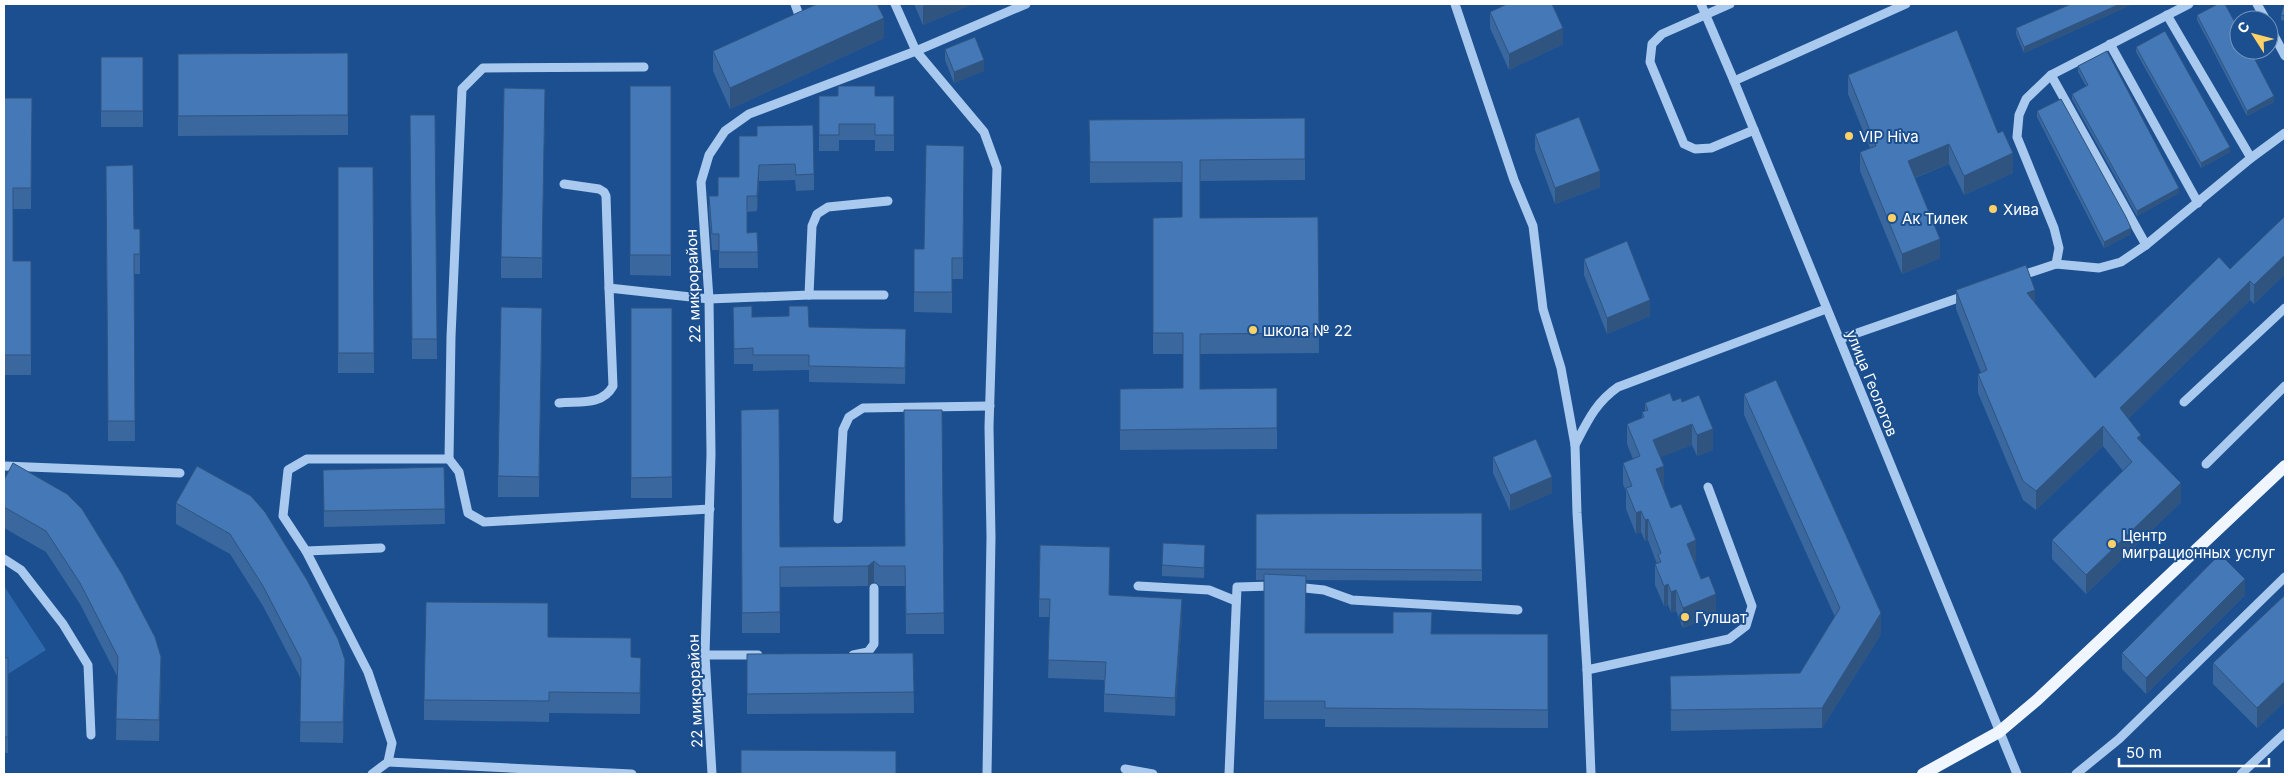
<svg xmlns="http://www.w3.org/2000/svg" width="2289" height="778" viewBox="0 0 2289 778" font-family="Inter,sans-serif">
	<rect width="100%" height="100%" fill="#1b4f8f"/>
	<path fill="#2e69ad" d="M4,586L46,650L8,674L4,667Z"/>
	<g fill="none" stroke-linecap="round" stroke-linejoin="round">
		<g stroke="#a9c9ee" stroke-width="9">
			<path d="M795,4L801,21"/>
			<path d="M895,4L916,51L984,132L997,168L989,427L991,537L987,774"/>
			<path d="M1455,4L1514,180L1533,226L1543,309L1561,368L1575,445L1577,513L1587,670"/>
			<path d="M1701,4L1734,81L2017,774"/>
			<path d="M1730,4L1662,34L1652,44L1650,62L1684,144L1695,149L1711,148L1754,130"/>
			<path d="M2257,4L2266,20"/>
			<path d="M2167,15L2251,158"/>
			<path d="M2269,26L2285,56"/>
			<path d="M2110,44L2198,203"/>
			<path d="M2051,75L2146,245"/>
			<path d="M1734,81L1906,4"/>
			<path d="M564,184L599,189L604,192L606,196L609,288"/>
			<path d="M2056,264L2059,248L2054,228L2017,137L2019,115L2026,99L2051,75L2189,4"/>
			<path d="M2017,277L2056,264L2099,268L2121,262L2146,245L2251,158L2285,133"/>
			<path d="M809,295H884"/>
			<path d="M1840,339L1967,295"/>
			<path d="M2184,402L2285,308"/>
			<path d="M559,403C579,401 602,406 613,386L609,288L709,299L809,295L812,226L817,214L828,207L888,201"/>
			<path d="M1575,445C1587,422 1596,402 1618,387L1826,309"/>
			<path d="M449,459L451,337L462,89L483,68L644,67"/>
			<path d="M2206,464L2285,386"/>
			<path d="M4,466L180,473"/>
			<path d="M838,519L843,430L849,417L863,408L990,406"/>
			<path d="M306,551L381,548"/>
			<path d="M4,559L21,570L63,624L88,665L91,735"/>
			<path d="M1138,586L1209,590L1236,601"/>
			<path d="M1295,587L1324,590L1352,600L1518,610"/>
			<path d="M705,655H758"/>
			<path d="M853,655L868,652L874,644V588"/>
			<path d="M388,762L632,774"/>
			<path d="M1125,769L1153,774"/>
			<path d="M372,774L388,762L392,743L368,672L306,551L283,516L288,470L307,459H449L459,472L468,513L484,522L710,509"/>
			<path d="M712,774L705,655L711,454L709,299L701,182L709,155L725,131L749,114L916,51L1026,4"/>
			<path d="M1229,774L1237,587L1275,586"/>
			<path d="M1591,774L1587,670L1729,639L1746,626L1752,606L1708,487"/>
			<path d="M2076,774L2119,739L2285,577"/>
			<path d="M2241,774L2285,733"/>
		</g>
		<path stroke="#f0f6ff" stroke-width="12" d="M1923,774L1999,732L2037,700L2285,466"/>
	</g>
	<g fill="#3a679d">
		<path d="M914,4H973L923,25Z"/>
		<path d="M2071,4H2133L2024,53L2016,34V28Z"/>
		<path d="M2285,4V21L2281,20V15Z"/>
		<path d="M1490,12L1563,44L1509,70L1490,28Z"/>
		<path d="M2197,15L2274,102L2247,116L2197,20Z"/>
		<path d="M884,38L730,109L713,71V51Z"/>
		<path d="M2136,47L2230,152L2201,168L2136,52Z"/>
		<path d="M945,49L984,71L954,83L945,60Z"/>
		<path d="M348,53V135L178,136V54Z"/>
		<rect x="101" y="57" width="42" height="70"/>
		<path d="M2078,66L2179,193L2137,216L2072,99V94L2086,86L2078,72Z"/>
		<path d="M1848,75L2013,173L1964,195L1949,164L1915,178L1940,258L1902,274L1860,171V152L1870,148L1848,94Z"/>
		<path d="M630,86H671V276L630,275Z"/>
		<path d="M545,89L542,278H501V257Z"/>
		<path d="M819,96H894V151H875V140H839V151H819Z"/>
		<path d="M4,98H32L31,209H13V261H31V375H4Z"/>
		<path d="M2037,111L2131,234L2104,248L2037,117Z"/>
		<path d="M410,115H435L437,359H412Z"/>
		<path d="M1305,118V180L1200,181V218L1318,217L1319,353L1200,354V389L1277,388V449L1120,450V389L1183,388V354H1153V218L1182,217V182L1090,183L1089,120Z"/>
		<path d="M1535,134L1600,187L1555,204L1535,150Z"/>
		<path d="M757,136L814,174V190L796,191L795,180L759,181L757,211L747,212V233L757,232L758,268H719V250H712L709,212V196H718L739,177Z"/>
		<path d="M964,146L963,279H952V313L914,312V249H924Z"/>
		<path d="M106,166L134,229L140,254V274H134L135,441H108Z"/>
		<path d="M338,167H373L374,373H338Z"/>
		<path d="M2285,216V274L2254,304L2250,300L2128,419L2141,442L2181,502L2086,594L2052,559V540L2123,471L2103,446L2036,510L2023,500L1978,393V374L1981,373L1956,309V290L2035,303L2095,378L2230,269Z"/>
		<path d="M1584,259L1650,316L1607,334L1584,275Z"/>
		<path d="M733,307L752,317L906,345L905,384L809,382V370L753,371V364H734Z"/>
		<rect x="631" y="308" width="41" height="190"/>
		<path d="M542,328L539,497H498V476Z"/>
		<path d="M1744,394L1881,634L1822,728L1671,731L1670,676L1800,673L1835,617L1744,415Z"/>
		<path d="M1673,401L1682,402L1713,450L1697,456L1692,445L1660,457L1664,487H1663L1671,508L1696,561L1694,562L1716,615L1683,628L1676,611L1671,612L1668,605L1664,606L1655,585V564H1657L1648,540L1645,541L1641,532L1636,534L1626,509V491L1623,484V463L1633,459L1627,444V424L1642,418V412L1645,411V403Z"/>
		<path d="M741,410L780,547L905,546L942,410L944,634H906L905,586H880L874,582L868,586L780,587V633H742Z"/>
		<path d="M1493,457L1552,493L1510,511L1493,473Z"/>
		<path d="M13,463L161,678L159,741L116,740L117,676L80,604L46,552L4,528V480Z"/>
		<path d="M197,466L345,680L343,743L300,742L301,679L263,606L230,554L176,524V503Z"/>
		<path d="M444,467L445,524L324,527L323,470Z"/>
		<path d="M1482,513V581L1306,580L1305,633L1548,634V728L1325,727V719H1264V580H1256V514Z"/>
		<path d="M1205,556L1204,578L1162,576V565Z"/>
		<path d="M1110,595L1182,617L1175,716L1104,712V680L1048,678L1050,617H1039V599Z"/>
		<path d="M2245,595L2146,694L2122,669V653Z"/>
		<path d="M2285,595V701L2257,728L2213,684V663Z"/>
		<path d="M548,637L631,657L641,658L640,714L549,713V722L424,720V700Z"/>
		<path d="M913,653L914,713L747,714V654Z"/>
		<rect x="4" y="658" width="4" height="95"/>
	</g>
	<g fill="#305480">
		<path d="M929,4H973L923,25V6Z"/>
		<path d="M2120,4H2133L2024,53V47Z"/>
		<path d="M884,18V38L730,109V88Z"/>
		<path d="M1563,28V44L1509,70V54Z"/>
		<path d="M984,60V71L954,83V72Z"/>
		<path d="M2274,96V102L2247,116V111Z"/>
		<path d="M1949,144V164L1908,180V161Z"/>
		<path d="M2230,147V152L2201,168V163Z"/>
		<path d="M2013,153V173L1964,195V176Z"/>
		<path d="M759,165V181L757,211V196Z"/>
		<path d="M1600,171V187L1555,204V188Z"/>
		<path d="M2179,188V193L2137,216V211Z"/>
		<path d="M2131,228V234L2104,248V242Z"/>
		<path d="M1940,239V258L1902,274V254Z"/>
		<path d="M2285,255V274L2254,304V285Z"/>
		<path d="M2250,281V300L2120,427V408Z"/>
		<path d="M2035,290V309L2027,293Z"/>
		<path d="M1650,300V316L1607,334V318Z"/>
		<path d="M1692,424V445L1653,460V440Z"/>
		<path d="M2103,426V446L2036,510V491Z"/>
		<path d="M1713,429V450L1697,456V435Z"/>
		<path d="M2141,435V454L2137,438Z"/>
		<path d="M1664,466V487L1656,489V469Z"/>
		<path d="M1552,477V493L1510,511V495Z"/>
		<path d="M2181,483V502L2086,594V575Z"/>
		<path d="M1641,511V532L1636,534V513Z"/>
		<path d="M1648,519V540L1645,541V520Z"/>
		<path d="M1696,540V561L1687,565V544Z"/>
		<path d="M874,561V582L868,586V566Z"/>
		<path d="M2245,579V595L2146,694V678Z"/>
		<path d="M1668,584V605L1664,606V586Z"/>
		<path d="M1676,590V611L1671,612V592Z"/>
		<path d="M1716,594V615L1683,628V608Z"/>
		<path d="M1182,599V617L1175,716V698Z"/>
		<path d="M1881,613V634L1822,728V708Z"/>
		<path d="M161,657V678L159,741V720Z"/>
		<path d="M345,660V680L343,743V722Z"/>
		<path d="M2285,681V701L2257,728V708Z"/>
	</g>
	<g fill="#4478b7" stroke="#305480">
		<path d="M817,4H877L884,18L730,88L713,51Z"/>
		<path d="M1507,4H1552L1563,28L1509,54L1490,12Z"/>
		<path d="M2071,4H2120L2024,47L2016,28Z"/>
		<path d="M2218,4H2225L2239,30V50H2250L2274,96L2247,111L2197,15Z"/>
		<path d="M2284,4H2285V16L2281,15Z"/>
		<path d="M1957,30L1998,133L2003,131L2013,153L1964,176L1949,144L1908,161L1940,239L1902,254L1860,152L1876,146L1848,75Z"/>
		<path d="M2165,31L2230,147L2201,163L2136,47Z"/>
		<path d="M975,37L984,60L954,72L945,49Z"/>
		<path d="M2107,51L2179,188L2137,211L2072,94L2088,85L2078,66Z"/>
		<path d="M348,53V115L178,116V54Z"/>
		<rect x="101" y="57" width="42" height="54"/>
		<rect x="630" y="86" width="41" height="169"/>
		<path d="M838,86H875V96H894V135H875V124H839V135H819V96H838Z"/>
		<path d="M504,88L545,89L542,258L501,257Z"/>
		<path d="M4,98H32L31,188H13V261H31V355H4Z"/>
		<path d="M2061,99L2126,217L2131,228L2104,242L2037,111Z"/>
		<path d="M410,115H435L437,339H412Z"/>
		<path d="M1579,117L1600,171L1555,188L1535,134Z"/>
		<path d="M1305,118V159L1200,160V218L1318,217L1319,333L1200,334V389L1277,388V428L1120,430V389L1183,388V333H1153V218L1182,217V162H1090L1089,120Z"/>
		<path d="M813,125L814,174L796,175L795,164L759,165L757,196H747V233L757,232L758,252H719V234H712L709,196H718V177H739V136H757V126Z"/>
		<path d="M926,145L964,146L963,258H952V292H914V249H924Z"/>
		<path d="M133,165L134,229H140V254H134L135,421H108L106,166Z"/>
		<path d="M338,167H373L374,353H338Z"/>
		<path d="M2285,216V255L2254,285L2250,281L2120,408L2141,435L2137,438L2181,483L2086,575L2052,540L2132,462L2103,426L2036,491L2023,481L1978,374L1987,370L1956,290L2026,265L2035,290L2027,293L2095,378L2219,257L2230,269Z"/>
		<path d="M1627,241L1650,300L1607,318L1584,259Z"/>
		<path d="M752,306V317L789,316V306H808L809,327L906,329L905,368L809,366V355H753V348L734,349L733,307Z"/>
		<path d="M501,307L542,308L539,477L498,476Z"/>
		<path d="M631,308H672V477L631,478Z"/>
		<path d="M1776,380L1881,613L1822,708L1671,710L1670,676L1800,673L1840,608L1744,394Z"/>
		<path d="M1670,393L1673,401L1681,398L1682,402L1699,395L1713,429L1697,435L1692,424L1653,440L1664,466L1656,469L1671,508L1681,504L1696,540L1687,544L1701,579L1709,576L1716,594L1683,608L1676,590L1671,592L1668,584L1664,586L1655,564L1661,562L1658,555L1661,553L1648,519L1645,520L1641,511L1636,513L1626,488L1632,486L1623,463L1640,456L1627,424L1644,417L1642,412L1648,410L1645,403Z"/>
		<path d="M779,409L780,547L905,546L904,410H942L944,613L906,614L905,566H880L874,561L868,566L780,567V612L742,613L741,410Z"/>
		<path d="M1536,439L1552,477L1510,495L1493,457Z"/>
		<path d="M13,463L67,494L82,509L122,574L155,637L161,657L159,720L116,719L118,657L80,583L46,531L4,507V480Z"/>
		<path d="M197,466L251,496L265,512L307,580L338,639L345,660L343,722H300L301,659L263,586L230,534L176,503Z"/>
		<path d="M444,467L445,509L324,511L323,470Z"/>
		<path d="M1482,513V570L1256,569V514Z"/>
		<path d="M1163,543L1205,545L1204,568L1162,565Z"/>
		<path d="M1040,545L1110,547L1109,595L1182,599L1175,698L1104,694L1106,662L1048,660L1050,599H1039Z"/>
		<path d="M2220,554L2245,579L2146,678L2122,653Z"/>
		<path d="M1264,574L1306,576L1305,633H1393V612H1432L1431,634H1548V710L1325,708V701H1264Z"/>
		<path d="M2285,595V681L2257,708L2213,663Z"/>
		<path d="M426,602L548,603V637L631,638V657L641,658L640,693L549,692V701L424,700Z"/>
		<path d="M913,653L914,692L747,694V654Z"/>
		<rect x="4" y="658" width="4" height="79"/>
		<path d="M741,750L896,751V774H741Z"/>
	</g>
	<g fill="#ffd166" stroke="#1b4f8f" stroke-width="2">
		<circle cx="1849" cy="136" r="5"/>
		<circle cx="1993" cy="209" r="5"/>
		<circle cx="1892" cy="218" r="5"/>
		<circle cx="1253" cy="330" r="5"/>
		<circle cx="2112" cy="544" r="5"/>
		<circle cx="1685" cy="617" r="5"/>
	</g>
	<g text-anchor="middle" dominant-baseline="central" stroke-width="4" stroke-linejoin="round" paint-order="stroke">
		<g font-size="15" fill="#fff" stroke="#1b4f8f" text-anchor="start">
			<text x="1859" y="136">VIP Hiva</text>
			<text x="2003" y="209">Хива</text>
			<text x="1902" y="218">Ак Тилек</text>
			<text x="1263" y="330">школа № 22</text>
			<text x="2122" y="535">Центр<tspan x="2122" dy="17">миграционных услуг</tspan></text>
			<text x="1695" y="617">Гулшат</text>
		</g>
		<g font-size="15" fill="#fff" stroke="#1b4f8f">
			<text transform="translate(693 286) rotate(-92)">22 микрорайон</text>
			<text transform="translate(1872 383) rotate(68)">улица Геологов</text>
			<text transform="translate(695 691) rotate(-92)">22 микрорайон</text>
		</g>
	</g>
	<rect width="2289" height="778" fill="none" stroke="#ffffff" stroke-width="10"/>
	<g transform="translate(2254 35) rotate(306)"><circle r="24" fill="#1b4f8f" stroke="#7695bc"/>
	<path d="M0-4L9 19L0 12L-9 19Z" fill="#ffd166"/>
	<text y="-8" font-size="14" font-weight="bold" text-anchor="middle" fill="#ffffff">С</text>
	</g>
	<path d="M2119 758v8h150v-8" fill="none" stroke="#ffffff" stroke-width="2.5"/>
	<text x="2126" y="758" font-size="15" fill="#ffffff" stroke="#1b4f8f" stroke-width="4" paint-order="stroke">50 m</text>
</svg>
